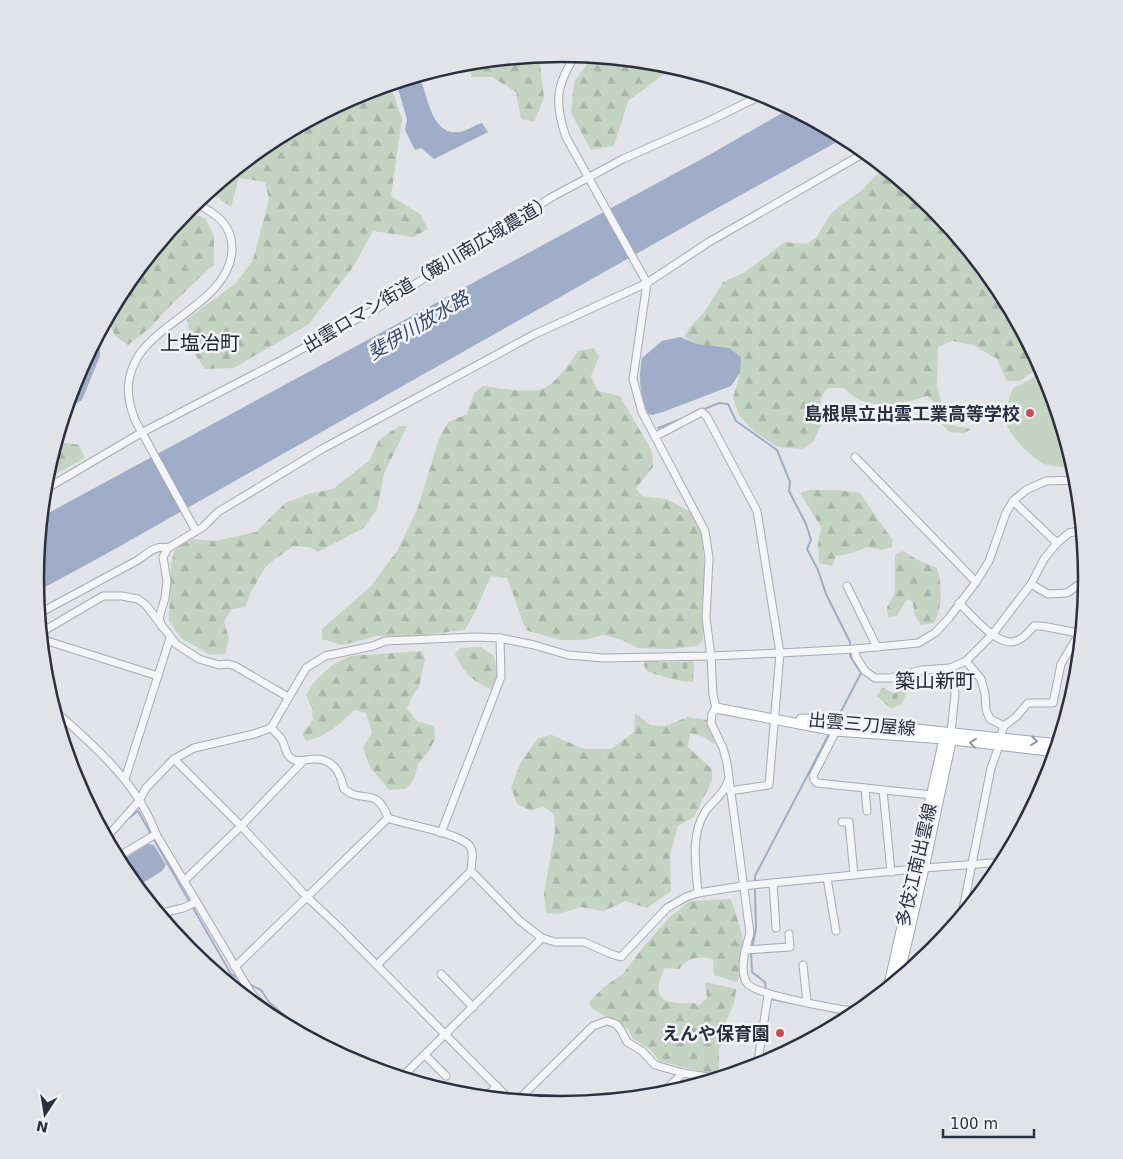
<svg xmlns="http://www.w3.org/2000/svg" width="1123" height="1159" viewBox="0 0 1123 1159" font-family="'DejaVu Sans','Noto Sans JP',sans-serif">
	<defs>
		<pattern id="forest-firs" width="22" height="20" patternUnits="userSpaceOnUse" patternTransform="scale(1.25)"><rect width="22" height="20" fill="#c5d3c3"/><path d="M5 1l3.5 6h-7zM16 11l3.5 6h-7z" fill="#a9b5a9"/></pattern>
		<pattern id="cemetery-stones" width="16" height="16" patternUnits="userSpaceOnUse" patternTransform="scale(1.25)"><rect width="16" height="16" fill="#c5d3c3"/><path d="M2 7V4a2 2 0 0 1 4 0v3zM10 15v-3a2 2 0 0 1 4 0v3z" fill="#a9b5a9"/></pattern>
	</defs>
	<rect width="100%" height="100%" fill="#e2e4ea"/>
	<path fill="#c5d3c3" d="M1044,371L1048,378L1075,468C1067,467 1056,467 1048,465C1035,462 1008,435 1006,422C1005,410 1009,398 1013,388L1020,385Z"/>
	<g fill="url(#forest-firs)">
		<path d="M539,55L544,98L534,122L521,119L516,92L492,77H471L472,62Z"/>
		<path d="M593,56L664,63L675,66L628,101L614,146L591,150L571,113L574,82Z"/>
		<path d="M390,84L402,119L391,196L420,214L428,229L413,237L373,231L353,267L309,324L234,368L205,369L194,353L187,319L236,283L253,260L269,199L265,182L239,178L231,207L209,191L269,142L360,93Z"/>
		<path d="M886,168L934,207L999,287L1042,366L1019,381H1007L997,359L973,345L952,341L938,347L937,386L947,424L971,429L964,433L949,432L941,423L935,403L927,396C906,403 882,409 860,400C854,398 849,392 844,388H828L821,397V425L813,442L802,449L778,447L756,433L740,417L733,398L740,373L729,348L697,344L684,337L691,326L706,310L723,282L745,272L785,242L806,244L816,238L831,213L863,189L881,170Z"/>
		<path d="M186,211L205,218L214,236V264L167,309L150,328L128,345L115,336L107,318L124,287Z"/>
		<path d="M594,348L599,357L591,376L598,391L620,396L652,451L653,467L636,488L642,496L666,499L691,512L702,531L705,581L703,640L697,646L670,649L638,648L622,640L603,635L584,640H560L528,631L524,625L507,578L491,576L476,610L465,630L415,636H377L342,645L322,639V629L371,586L397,551L417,510L439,439L448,422L467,414L474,393L483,386C498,388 533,395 546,387C557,382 571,361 578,351Z"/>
		<path d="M399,426H407L384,474L377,509L364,528L318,552L310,547L293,546L266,566L251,592L245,607L232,609L224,622L229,638L225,654L210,655L181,638L169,621L171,565L175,548L193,539L215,541L256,532L285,503L308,494L333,489L370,460L379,440Z"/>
		<path d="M57,439L59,442L79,445L85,458L45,480Z"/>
		<path d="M810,490H839L860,493L893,541L892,547L882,550L867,547L852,553L836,556L832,566L819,563L818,545L821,527L800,493Z"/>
		<path d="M903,551L918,560L937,568C942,586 943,606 934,623L921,625L914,614L913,602L907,599L897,616L888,617L887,607L895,594V555Z"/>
		<path d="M481,647L494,656L498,677L496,687L490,689C470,679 465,674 455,654L460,648Z"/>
		<path d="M422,651L425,659L419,687L411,698L407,709L417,721L434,726L435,739L429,751L418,764L414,779L406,789L389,790L370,767L363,747L372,733L366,713L354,710C340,725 326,736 306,741L302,734L313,720L312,708L306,695L314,682L332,665L350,656Z"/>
		<path d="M635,713L650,725L665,726L688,717L707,720L716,741L714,744L704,737L690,733L688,747L712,769V781L694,817L678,826L670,855L671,891L647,908L625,901L604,911L580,907L559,914L546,913L544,893L555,831L554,814L543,806L531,811L517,804L511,787L521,762L538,738L552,735L584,749H611L634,732Z"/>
		<path d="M731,899L740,927L744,945L740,958L742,970L737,982L714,975L713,959C698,956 689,957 679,969L665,968C648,1002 667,1004 695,1003L698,1006L707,998L705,982L736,989L734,1004L726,1021L725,1042L719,1048V1073L704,1072L659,1061L651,1050L633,1039L628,1029L591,1008L589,1002L604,987L623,974L643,947L671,916L690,901Z"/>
	</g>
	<g fill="url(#cemetery-stones)">
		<path d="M645,661L674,662L692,661L694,665L693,682C677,681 662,677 647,671L644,665Z"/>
		<path d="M923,673L924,676L911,682L902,704L891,709L877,696L882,687L895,694L902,679Z"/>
	</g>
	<g fill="#9fadc8">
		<path d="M418,80L422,84C429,102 433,136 460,132C466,131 475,125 482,123L488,132L434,159L421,148L415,150L405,130L407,119L398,89L403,84Z"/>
		<path d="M791,108L846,137L728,202L106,554L36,592L35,579L41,517L709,155Z"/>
		<path d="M99,333L100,356L82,400L65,410L75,378Z"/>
		<path d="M680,337L697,344L729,348L741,357L740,373L731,386L663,412L652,415L648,414C640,393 638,380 642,358L662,341Z"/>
		<path d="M148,844L154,845L166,865L162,871L136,887L124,872L119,862Z"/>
	</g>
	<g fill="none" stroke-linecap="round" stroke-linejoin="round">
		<g stroke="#9fadc8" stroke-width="2">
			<path d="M702,410L719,403L728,404L736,421L777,450L790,482L789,491L806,524L811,540L807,549L818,570L826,594L850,642V648"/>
			<path d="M658,428L684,418"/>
			<path d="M837,719L861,673L850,656V652"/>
			<path d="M126,818H129L138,811L151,834"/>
			<path d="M153,838L231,974L239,978"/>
			<path d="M755,883V876L830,732"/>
			<path d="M752,948L756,928L755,888"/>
			<path d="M751,952L752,972L765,982L766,991"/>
			<path d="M247,983L261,990L269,1002L286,1017L316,1039L321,1045"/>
			<path d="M770,999L792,1003"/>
		</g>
		<g stroke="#a7aab4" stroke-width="9">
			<g id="minor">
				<path d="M576,54C556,85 554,102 566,137L647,283L633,379L642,412L705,531L709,558L706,618L711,656L713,695L716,708L712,714L711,723L723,748L727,763L750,933C746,948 739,967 746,982C753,996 841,1009 860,1013"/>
				<path d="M195,203C215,213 233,224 232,250C230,298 163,319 139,355C125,377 126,397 135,420L196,531"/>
				<path d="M656,436L702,412L707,417L757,511L780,653L769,785L730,791"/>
				<path d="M855,457L976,582"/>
				<path d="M44,490L141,433L280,361L379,307L552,197L623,159L709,121L764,94"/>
				<path d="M1013,501L1057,543"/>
				<path d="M1031,584L1048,594L1067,593L1088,578"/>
				<path d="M847,586L877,647"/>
				<path d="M959,603C972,615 998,648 1016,641C1024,639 1029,631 1034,626H1042L1083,634"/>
				<path d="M38,614L138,560C148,553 155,545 168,548"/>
				<path d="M162,627L159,618L165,598L167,581L163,557L168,548L203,527L218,512L322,449L533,335L647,283L709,242L866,152"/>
				<path d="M40,633L103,596H122L138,599L146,605L176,644L199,659L219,665L228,664L235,666L288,697"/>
				<path d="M41,639L158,676"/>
				<path d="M855,649L856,657L865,671L875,678H890L922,670L950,668L966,661L992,635L1031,584L1044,559L1057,543L1069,533L1083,530"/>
				<path d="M966,661L981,679L985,694L986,710L990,719L1004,726"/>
				<path d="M950,668L955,694L951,732"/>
				<path d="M54,710C94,746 137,782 156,834L251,993L265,1009L289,1028"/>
				<path d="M841,721L813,776L814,780L817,783L932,795"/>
				<path d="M271,728C274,731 279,735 282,740C286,747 285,756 294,760C300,762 307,759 314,759C333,758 340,772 344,789C364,805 376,785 388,818C406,825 456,832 469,845C475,851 471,864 471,871L520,921L542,938L555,942H584L611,954L621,957L667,908L686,897L698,893L742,886L915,869"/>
				<path d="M1000,737L1004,726L1016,717L1028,703H1053L1061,664L1079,634"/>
				<path d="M174,759L241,826L307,897L341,929L511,1101"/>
				<path d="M125,779L170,638"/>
				<path d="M865,788L867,811"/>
				<path d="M883,790L891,872"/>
				<path d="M842,822H849L854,875"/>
				<path d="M441,833L501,677L500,638"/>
				<path d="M106,838L139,801L146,788L174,759L194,748L254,734L271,728L306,668L325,656L373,646L385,641L476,637L500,638L534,645L568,655L604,658L711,656L780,653L855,649L918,643L935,633L949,618L976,582L989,561L1006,513L1013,501L1026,490L1046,481L1078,480"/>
				<path d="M116,858L156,834"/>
				<path d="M924,868L1005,862"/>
				<path d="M827,878L836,931"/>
				<path d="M184,881L241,826L303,761"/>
				<path d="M773,883L776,928"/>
				<path d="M698,893C696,867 690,836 705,812C712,801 724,795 728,781"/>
				<path d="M158,914L183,908L196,902"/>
				<path d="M961,919L991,768L999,746"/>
				<path d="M745,950L790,947L789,934"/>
				<path d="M377,965L471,871"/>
				<path d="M803,965L807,1002"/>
				<path d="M235,967L388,818"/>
				<path d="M441,974L473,1007"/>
				<path d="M845,1022L847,1010"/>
				<path d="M425,1055L446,1076"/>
				<path d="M757,1068L768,995"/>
				<path d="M401,1078L542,938"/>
				<path d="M675,1081L683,1090"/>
				<path d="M659,1096L683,1073"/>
				<path d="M485,1098L497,1086"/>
				<path d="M516,1102L593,1026L607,1021L616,1024L621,1030L627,1042L642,1051L655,1065L683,1073L720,1079"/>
			</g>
		</g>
		<g stroke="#a2a7b5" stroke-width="11">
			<g id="major">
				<path d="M716,708L836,731L944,739L1057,752"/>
				<path d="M801,719L841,721L1059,744"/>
				<path d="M898,981L924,868L952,737"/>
				<path d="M888,989L944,739L947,737"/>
			</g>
		</g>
		<use href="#minor" stroke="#f5f5f8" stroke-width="7"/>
		<use href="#major" stroke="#fff" stroke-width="9"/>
	</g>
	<defs><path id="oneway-chevron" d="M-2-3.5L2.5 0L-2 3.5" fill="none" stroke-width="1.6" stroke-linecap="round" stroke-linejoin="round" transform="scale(1.25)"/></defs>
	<g stroke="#9598a0">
		<use href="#oneway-chevron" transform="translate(1034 741) rotate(6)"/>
		<use href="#oneway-chevron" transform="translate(973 743) rotate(-174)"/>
	</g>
	<g fill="#c84d4f" stroke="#f2f3f7" stroke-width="2">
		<circle cx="1030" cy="413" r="5"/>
		<circle cx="780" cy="1033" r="5"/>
	</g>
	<g text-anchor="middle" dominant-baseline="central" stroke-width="5" stroke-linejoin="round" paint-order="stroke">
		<g font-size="18" fill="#2b3041" stroke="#f2f3f7">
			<text transform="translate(428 273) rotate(-31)">出雲ロマン街道（簸川南広域農道）</text>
			<text transform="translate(862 724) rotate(5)">出雲三刀屋線</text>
			<text transform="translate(916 865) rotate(-77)">多伎江南出雲線</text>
		</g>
		<g font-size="18" font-weight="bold" fill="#2b3041" stroke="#f2f3f7" text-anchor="end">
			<text x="1020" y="413">島根県立出雲工業高等学校</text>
			<text x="770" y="1033">えんや保育園</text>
		</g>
		<g font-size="19" font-style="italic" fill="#374a73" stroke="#f2f3f7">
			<text transform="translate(418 325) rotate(-31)">斐伊川放水路</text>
		</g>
		<g font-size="20" fill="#1d2132" stroke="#f2f3f7">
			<text x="200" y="343">上塩冶町</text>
			<text x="935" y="681">築山新町</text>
		</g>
	</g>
	<path d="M0 0H1123V1159H0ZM44 579a517 517 0 1 1 1034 0a517 517 0 1 1-1034 0Z" fill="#e2e3e8" fill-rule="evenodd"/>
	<path fill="none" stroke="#2b3041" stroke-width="2.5" d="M44 579a517 517 0 1 1 1034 0a517 517 0 1 1-1034 0Z"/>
	<g transform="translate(45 1114) rotate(192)" stroke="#f2f3f7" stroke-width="4" paint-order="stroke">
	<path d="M0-4L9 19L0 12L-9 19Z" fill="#2b3041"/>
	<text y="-8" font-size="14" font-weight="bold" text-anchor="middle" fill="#2b3041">N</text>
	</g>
	<path d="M943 1129v8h91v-8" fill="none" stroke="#2b3041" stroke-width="2.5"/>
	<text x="950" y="1129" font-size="15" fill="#2b3041" stroke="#f2f3f7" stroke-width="4" paint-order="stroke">100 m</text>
</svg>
